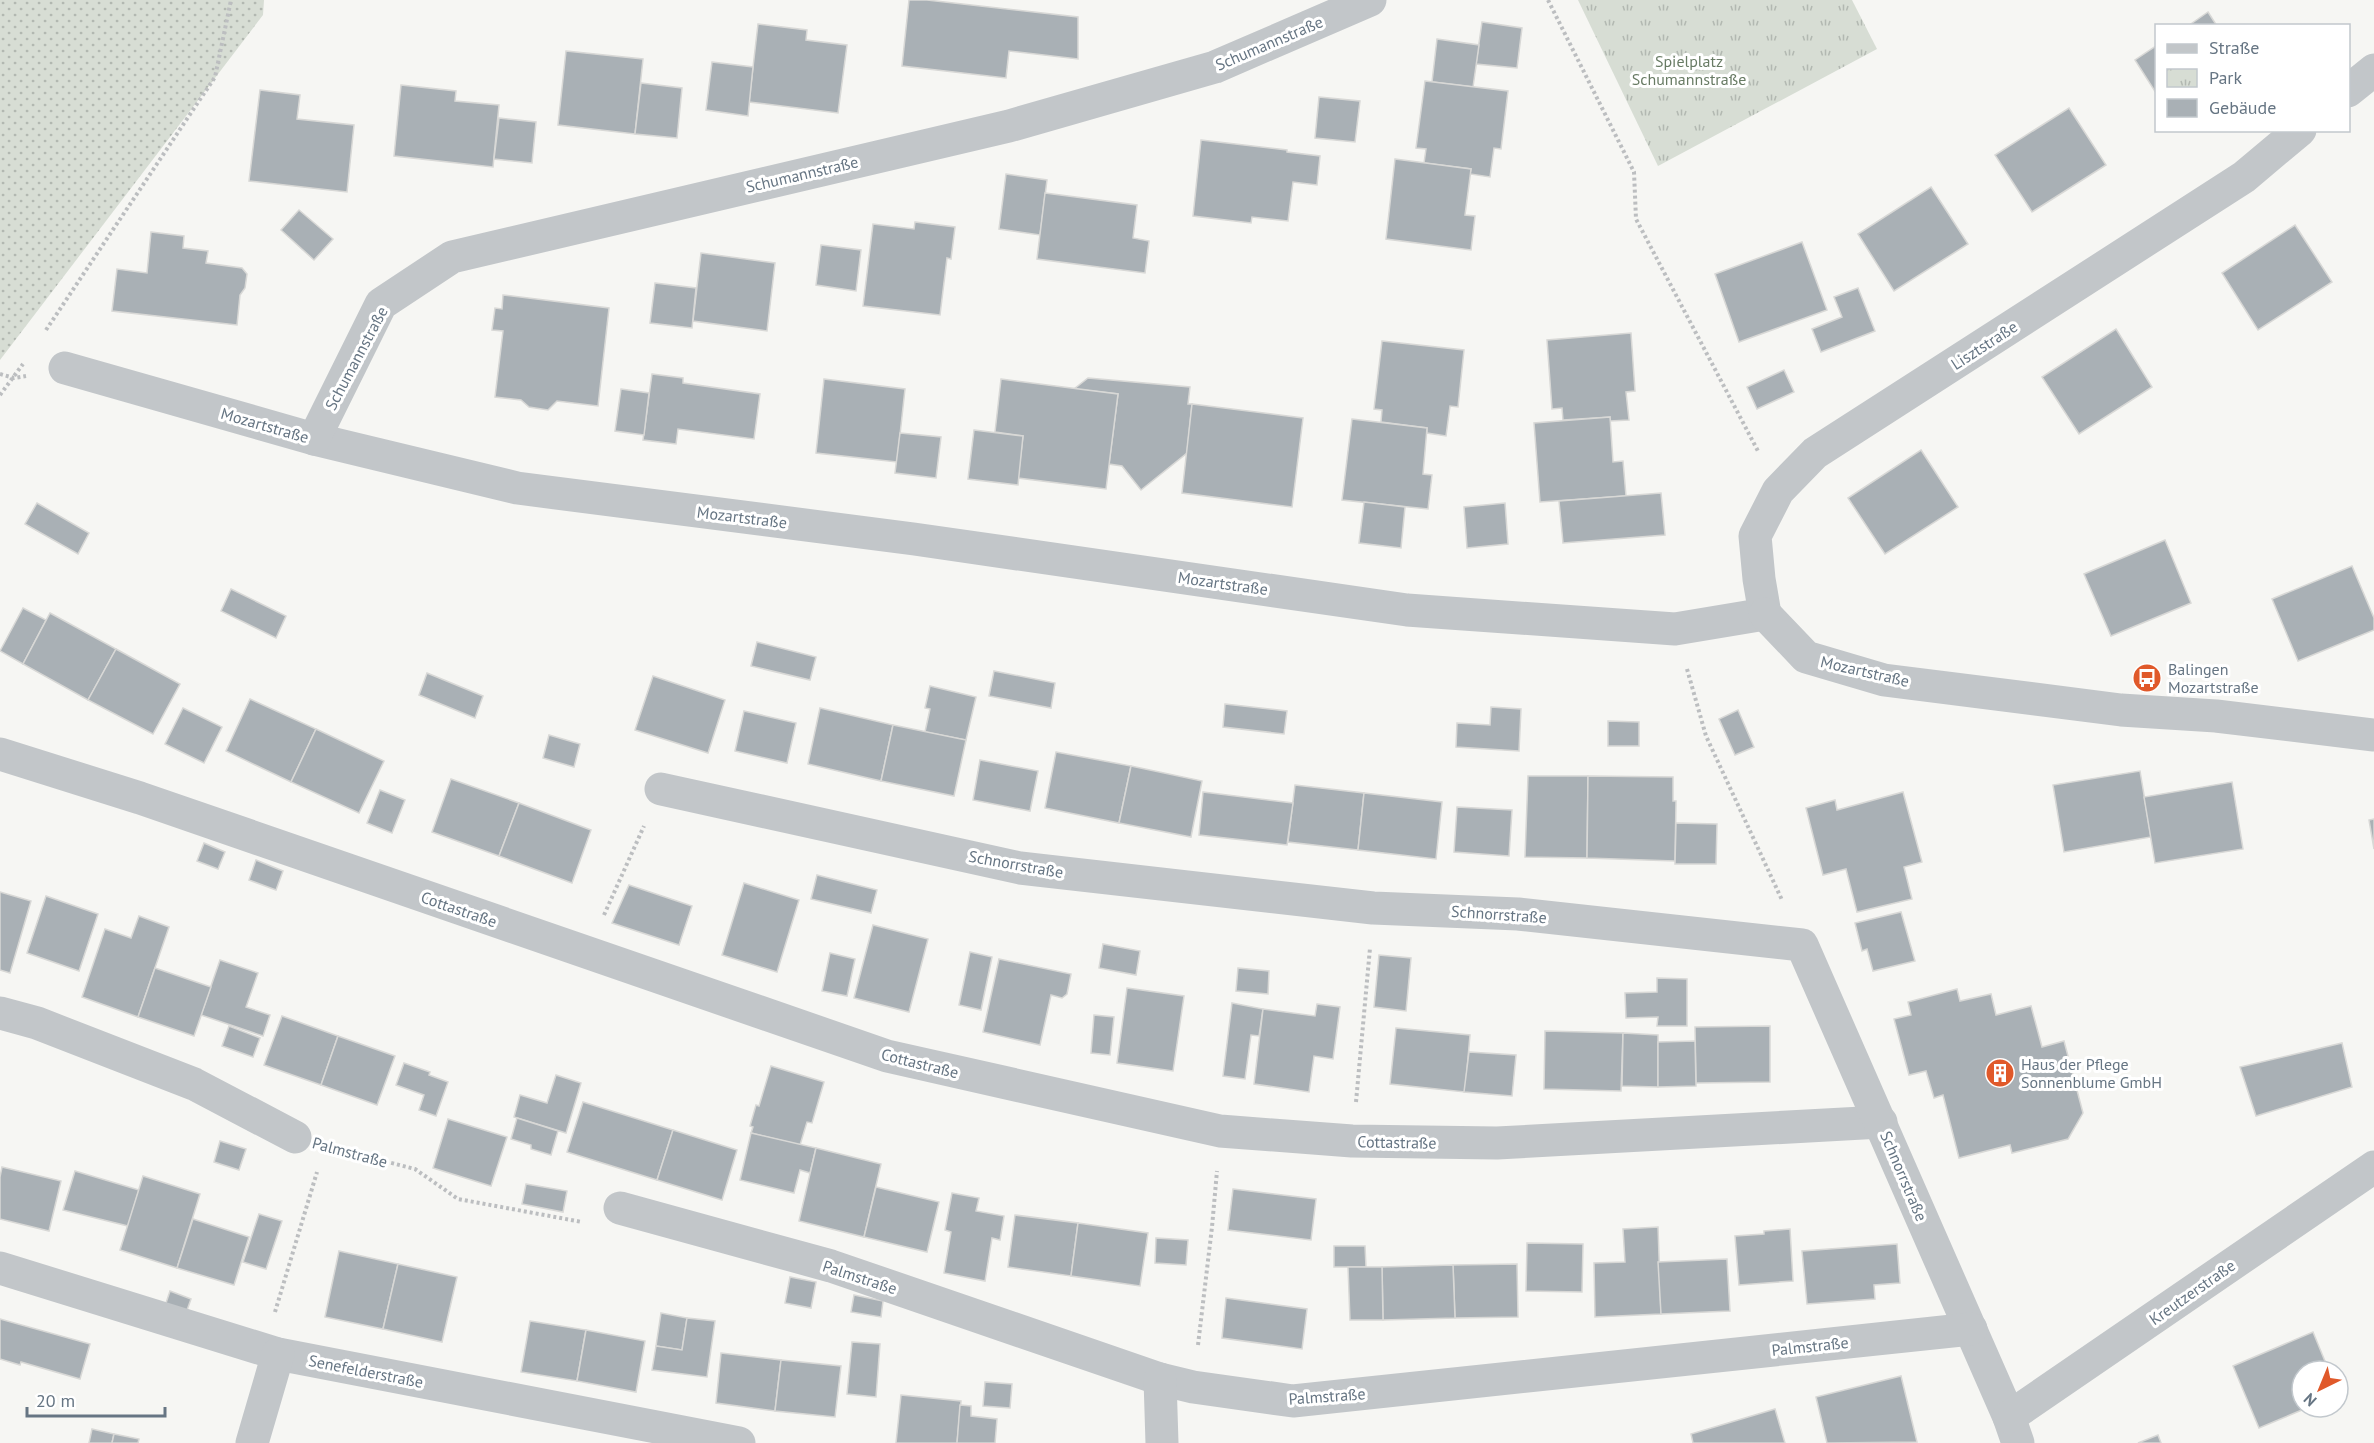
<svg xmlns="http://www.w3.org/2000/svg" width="2374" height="1443" viewBox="0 0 2374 1443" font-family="'PT Sans',sans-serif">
	<defs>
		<pattern id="grass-dots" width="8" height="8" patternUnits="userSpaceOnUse" patternTransform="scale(1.5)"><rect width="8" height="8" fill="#d7ddd4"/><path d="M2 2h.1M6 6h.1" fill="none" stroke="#b2b8b1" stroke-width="1.8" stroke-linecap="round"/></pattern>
		<pattern id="park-tufts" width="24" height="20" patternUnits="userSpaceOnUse" patternTransform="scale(1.5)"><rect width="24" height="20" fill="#d7ddd4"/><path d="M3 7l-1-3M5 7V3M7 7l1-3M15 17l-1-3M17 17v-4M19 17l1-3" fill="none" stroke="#b2b8b1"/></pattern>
	</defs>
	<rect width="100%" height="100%" fill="#f6f6f3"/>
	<path fill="url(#grass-dots)" d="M0,0H264L263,15L0,360Z"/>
	<path fill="url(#park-tufts)" d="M1578,0H1852L1877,49L1658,166Z"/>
	<g fill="#a9b0b5" stroke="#d8d8d6" stroke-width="1.5">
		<path d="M909,0H927L1078,17V59L1009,51L1006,78L902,66Z"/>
		<path d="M2208,12L2217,26H2188Z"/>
		<path d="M1482,22L1522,28L1517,68L1476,64Z"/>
		<path d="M758,24L807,30L806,40L847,45L838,113L749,102Z"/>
		<path d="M1437,39L1479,45L1473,87L1432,82Z"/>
		<path d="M2156,46V93L2135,60Z"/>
		<path d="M566,51L643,59L635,134L558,125Z"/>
		<path d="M712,62L753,67L748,116L706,110Z"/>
		<path d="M1425,81L1508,91L1501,149L1494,148L1490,177L1470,174L1471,169L1424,163L1426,149L1416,148Z"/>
		<path d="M641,83L682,88L677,138L635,134Z"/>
		<path d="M401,85L456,91L455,101L499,105L493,167L394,156Z"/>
		<path d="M260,90L300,95L297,119L354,125L347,192L249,181Z"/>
		<path d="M1319,97L1360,101L1355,142L1315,138Z"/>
		<path d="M2069,108L2106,165L2032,212L1995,155Z"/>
		<path d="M499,118L536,122L532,163L494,159Z"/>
		<path d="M1201,140L1287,150V152L1320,156L1317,185L1293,182L1288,221L1252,217L1251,223L1193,216Z"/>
		<path d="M1395,159L1471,169L1465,215L1475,216L1471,250L1386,239Z"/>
		<path d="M1006,174L1047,180L1040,235L999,229Z"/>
		<path d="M1931,187L1968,244L1894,291L1858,234Z"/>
		<path d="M1045,193L1137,205L1133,238L1149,241L1145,273L1037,259Z"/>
		<path d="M299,210L333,239L314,260L281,230Z"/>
		<path d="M915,222L955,227L951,259L947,258L940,315L863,306L873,224L914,229Z"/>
		<path d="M2295,225L2332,282L2258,330L2222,273Z"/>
		<path d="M151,232L184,236L183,248L208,251L206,263L242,268L247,274L245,288L240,295L237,325L112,311L117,269L147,273Z"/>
		<path d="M1802,242L1827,310L1739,342L1715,274Z"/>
		<path d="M821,245L861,250L856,291L816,285Z"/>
		<path d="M701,253L775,263L767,331L693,321Z"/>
		<path d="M655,283L696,288L692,328L650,323Z"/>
		<path d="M1858,288L1875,331L1821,352L1812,329L1842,317L1834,297Z"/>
		<path d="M503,295L609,308L598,406L557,401L548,410L529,407L521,400L495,397L503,331L492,330L495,308L502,309Z"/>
		<path d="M2116,329L2152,387L2079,434L2042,377Z"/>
		<path d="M1631,333L1635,391L1626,392L1629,420L1610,421V417L1563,420L1562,408L1552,409L1547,340Z"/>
		<path d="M1382,341L1464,350L1458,407L1450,406L1446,436L1427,433V428L1381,422L1382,410L1374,409Z"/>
		<path d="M1784,370L1794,392L1757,409L1747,387Z"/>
		<path d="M652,374L683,378V383L760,394L754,439L678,429L676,444L643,440Z"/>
		<path d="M1088,378L1190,387L1188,404H1192L1187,453L1141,490L1122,466L1109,464L1118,394L1074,389Z"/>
		<path d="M824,379L905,389L897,462L816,453Z"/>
		<path d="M1001,379L1118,394L1106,489L1018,478L1023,436L995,432Z"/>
		<path d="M621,389L649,393L644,435L615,431Z"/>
		<path d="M1192,404L1303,418L1292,507L1182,493Z"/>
		<path d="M1610,417L1613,462L1623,461L1626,496L1540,502L1534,423Z"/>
		<path d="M1352,419L1427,428L1423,474L1432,475L1428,509L1342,500Z"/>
		<path d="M974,430L1023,436L1018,485L968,479Z"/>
		<path d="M900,433L941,437L936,478L895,473Z"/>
		<path d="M1921,450L1958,507L1885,554L1848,498Z"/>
		<path d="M1661,493L1665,535L1563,543L1559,501Z"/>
		<path d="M1364,502L1405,507L1401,548L1359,543Z"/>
		<path d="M37,503L89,533L78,554L25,524Z"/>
		<path d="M1505,503L1508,544L1467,548L1464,507Z"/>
		<path d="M2165,540L2191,603L2111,636L2084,574Z"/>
		<path d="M2352,566L2374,618V630L2298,661L2272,599Z"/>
		<path d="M231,589L286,616L276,638L221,611Z"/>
		<path d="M23,608L46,620L23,664L0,651Z"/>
		<path d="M50,613L116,649L88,700L23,664Z"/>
		<path d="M757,642L816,657L810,680L751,666Z"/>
		<path d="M116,649L180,684L153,734L88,700Z"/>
		<path d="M994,671L1055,683L1051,708L989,696Z"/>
		<path d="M427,673L483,696L475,718L419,695Z"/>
		<path d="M653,676L725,700L708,753L635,730Z"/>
		<path d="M930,686L976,697L966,740L925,732L930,709L925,708Z"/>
		<path d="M250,699L316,729L291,782L226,751Z"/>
		<path d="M1225,704L1287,711L1284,734L1223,727Z"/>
		<path d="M1491,707L1521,709L1519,751L1456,747L1457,723L1490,725Z"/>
		<path d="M183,708L222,727L204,763L165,744Z"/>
		<path d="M820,708L893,725L881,781L808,764Z"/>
		<path d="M1738,710L1754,747L1735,755L1719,719Z"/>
		<path d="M744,711L796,723L787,763L735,751Z"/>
		<path d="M1608,721L1639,722V746H1608Z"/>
		<path d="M893,725L966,740L954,796L881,781Z"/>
		<path d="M316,729L384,761L359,813L291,782Z"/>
		<path d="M549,735L580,744L574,767L543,758Z"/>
		<path d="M1056,752L1131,766L1119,823L1045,808Z"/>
		<path d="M980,760L1038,771L1030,811L973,800Z"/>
		<path d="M1131,766L1202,781L1191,837L1119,823Z"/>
		<path d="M2140,771L2151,837L2064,852L2053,785Z"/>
		<path d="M1528,776H1588L1587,858L1525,857Z"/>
		<path d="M1588,776L1673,777V801H1676L1675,861L1587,858Z"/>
		<path d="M451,779L519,803L499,856L432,832Z"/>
		<path d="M2232,782L2243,849L2155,863L2144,797Z"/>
		<path d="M1295,785L1364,793L1358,850L1288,842Z"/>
		<path d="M380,790L405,800L392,833L367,823Z"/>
		<path d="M1203,792L1293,803L1287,845L1199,835Z"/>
		<path d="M1903,792L1922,862L1904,867L1912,899L1857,912L1846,869L1823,875L1806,808L1835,800L1837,810Z"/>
		<path d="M1364,793L1442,802L1436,859L1358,850Z"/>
		<path d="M519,803L591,830L572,883L499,856Z"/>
		<path d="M1457,807L1512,810L1509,856L1454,852Z"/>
		<path d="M2374,819V849L2369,820Z"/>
		<path d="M1676,823L1717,824L1716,864H1675Z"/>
		<path d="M204,843L225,852L218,869L197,861Z"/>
		<path d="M256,860L283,871L276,890L249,880Z"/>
		<path d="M817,875L877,890L871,913L811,899Z"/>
		<path d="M744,883L799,900L777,972L722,955Z"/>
		<path d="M629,885L692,906L679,945L612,923Z"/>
		<path d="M0,892L31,901L10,973L0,970Z"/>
		<path d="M46,896L98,914L79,971L27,953Z"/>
		<path d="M1901,912L1915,961L1873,971L1867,949L1862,951L1855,923Z"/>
		<path d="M139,916L169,927L138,1017L82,997L105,929L131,938Z"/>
		<path d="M873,925L928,939L909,1012L854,998Z"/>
		<path d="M1103,944L1140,951L1136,975L1099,968Z"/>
		<path d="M970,952L992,957L981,1010L959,1005Z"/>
		<path d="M830,953L855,959L847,996L822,991Z"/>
		<path d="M1379,955L1411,958L1406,1011L1374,1007Z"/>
		<path d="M999,959L1071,974L1067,994L1062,998L1051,995L1040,1045L983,1032Z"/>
		<path d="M220,960L258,973L246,1007L270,1015L263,1036L201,1015Z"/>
		<path d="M155,968L211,987L194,1036L138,1017Z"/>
		<path d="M1238,968L1269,971L1268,994L1236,991Z"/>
		<path d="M1657,978L1687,979V1026H1657L1658,1017L1626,1018L1625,993L1657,992Z"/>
		<path d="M1127,988L1184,996L1173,1071L1117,1063Z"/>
		<path d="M1957,989L1960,1001L1991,994L1996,1015L2031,1006L2042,1047L2064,1041L2083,1113L2068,1139L2012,1153L2010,1145L1959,1158L1943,1095L1934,1098L1926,1071L1909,1075L1894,1019L1911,1015L1908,1002Z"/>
		<path d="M1232,1003L1263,1009L1259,1036L1251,1035L1245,1079L1223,1076Z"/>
		<path d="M1317,1004L1340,1007L1333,1059L1314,1056L1309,1092L1254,1084L1263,1009L1315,1016Z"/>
		<path d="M1094,1015L1114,1017L1110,1055L1091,1053Z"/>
		<path d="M282,1016L338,1036L321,1085L264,1065Z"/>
		<path d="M229,1026L260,1038L253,1057L222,1046Z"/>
		<path d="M1770,1026V1082L1696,1083L1695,1027Z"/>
		<path d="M1396,1028L1470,1035L1465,1092L1390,1084Z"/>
		<path d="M1545,1031L1623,1033L1621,1091L1544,1089Z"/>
		<path d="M1623,1033L1658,1035V1087L1622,1086Z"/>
		<path d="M338,1036L395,1056L377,1105L321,1085Z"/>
		<path d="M1695,1041L1696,1086L1658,1087V1042Z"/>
		<path d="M2342,1043L2352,1087L2256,1116L2240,1067Z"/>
		<path d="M1469,1052L1516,1055L1512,1096L1464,1092Z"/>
		<path d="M404,1063L430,1072L429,1075L448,1082L436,1116L419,1110L424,1095L396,1085Z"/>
		<path d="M771,1066L824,1082L812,1123L807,1122L800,1145L751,1133L753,1127L750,1126L756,1105L759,1106Z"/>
		<path d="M556,1075L581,1083L566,1133L514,1117L520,1095L547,1103Z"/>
		<path d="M583,1102L673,1130L657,1180L567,1152Z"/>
		<path d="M517,1118L558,1131L551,1155L531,1149V1145L511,1139Z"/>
		<path d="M448,1119L507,1137L491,1186L433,1168Z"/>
		<path d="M673,1130L737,1150L722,1200L657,1180Z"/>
		<path d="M751,1133L816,1148L810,1173L800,1170L794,1193L740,1180Z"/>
		<path d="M220,1141L246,1149L239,1170L214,1162Z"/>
		<path d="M816,1148L881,1164L864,1237L799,1221Z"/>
		<path d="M2,1167L61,1181L49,1231L0,1219V1177Z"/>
		<path d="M75,1171L139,1190L128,1226L63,1210Z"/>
		<path d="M143,1176L200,1194L177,1268L120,1250Z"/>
		<path d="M526,1184L567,1191L563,1212L522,1204Z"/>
		<path d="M876,1187L939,1202L927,1252L864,1237Z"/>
		<path d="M1233,1189L1316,1199L1311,1240L1228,1230Z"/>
		<path d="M952,1193L979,1198L976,1211L1004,1216L1000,1240L992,1238L985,1281L944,1273L951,1232L945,1230Z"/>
		<path d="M259,1214L282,1221L266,1269L243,1262Z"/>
		<path d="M1015,1215L1078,1223L1071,1276L1008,1267Z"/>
		<path d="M193,1219L249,1237L234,1285L177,1268Z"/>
		<path d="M1078,1223L1148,1233L1140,1286L1071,1276Z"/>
		<path d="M1658,1227L1661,1314L1595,1317L1594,1263L1625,1262L1623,1229Z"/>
		<path d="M1790,1229L1793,1281L1739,1285L1735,1236L1764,1234V1231Z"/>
		<path d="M1156,1238L1188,1240L1186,1265L1155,1263Z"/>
		<path d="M1527,1243L1583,1244L1582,1292L1526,1291Z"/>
		<path d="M1897,1244L1900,1283L1874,1285L1875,1299L1807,1304L1802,1251Z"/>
		<path d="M1334,1246H1365L1366,1267H1334Z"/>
		<path d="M339,1251L398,1264L383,1329L325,1317Z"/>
		<path d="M1727,1259L1730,1311L1661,1314L1658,1262Z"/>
		<path d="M398,1264L457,1277L442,1342L383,1329Z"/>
		<path d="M1517,1264L1518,1317L1455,1318L1453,1265Z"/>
		<path d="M1453,1265L1455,1318L1383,1320L1382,1267Z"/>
		<path d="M1348,1267H1382L1383,1320H1350Z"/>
		<path d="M790,1277L816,1282L811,1308L785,1303Z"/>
		<path d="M170,1291L191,1299L186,1313L165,1306Z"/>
		<path d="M854,1295L883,1301L881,1317L851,1312Z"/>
		<path d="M1226,1298L1307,1309L1302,1349L1222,1338Z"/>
		<path d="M661,1313L687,1318L682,1350L656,1346Z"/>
		<path d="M687,1318L715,1321L707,1377L652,1370L656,1346L682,1350Z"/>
		<path d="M0,1319L90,1344L80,1379L21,1362L20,1365L0,1359Z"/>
		<path d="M530,1321L586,1330L577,1381L521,1372Z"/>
		<path d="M586,1330L645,1341L636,1392L577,1381Z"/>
		<path d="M2313,1332L2329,1371H2302V1407H2309L2259,1428L2233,1366Z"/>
		<path d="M852,1342L880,1344L876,1397L847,1394Z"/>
		<path d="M721,1353L781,1360L775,1411L716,1403Z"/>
		<path d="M781,1360L841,1366L835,1417L775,1411Z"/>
		<path d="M1901,1376L1917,1442L1827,1443L1816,1397Z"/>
		<path d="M985,1382L1012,1384L1010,1408L983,1406Z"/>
		<path d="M901,1395L961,1401L957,1443H896Z"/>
		<path d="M960,1405L971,1406V1416L997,1419L995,1443H957Z"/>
		<path d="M1775,1409L1785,1443H1693L1691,1434Z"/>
		<path d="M92,1429L114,1434L112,1443H89Z"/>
		<path d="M114,1434L139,1439L138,1443H112Z"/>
		<path d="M2158,1435L2161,1443H2138Z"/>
	</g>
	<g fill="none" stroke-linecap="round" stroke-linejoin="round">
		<g stroke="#bcbec0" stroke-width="4" stroke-dasharray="3 3" stroke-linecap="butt">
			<path d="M1548,0L1634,172L1636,219L1759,453"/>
			<path d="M46,330L215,77L231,0"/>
			<path d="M0,374L14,378L26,376"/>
			<path d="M0,395L23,364"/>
			<path d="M1687,669L1706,736L1782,900"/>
			<path d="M604,915L644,826"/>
			<path d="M1356,1102L1370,948"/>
			<path d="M333,1148L415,1169L458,1199L582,1222"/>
			<path d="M275,1312L317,1172"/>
			<path d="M1198,1345L1212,1227L1217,1171"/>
		</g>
		<g stroke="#c2c6c9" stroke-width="33">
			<path d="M2348,91L2374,70"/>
			<path d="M65,368L314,439L517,488L914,539L1407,610L1675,629L1765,614"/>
			<path d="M314,439L381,304L452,257L1009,126L1215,67L1370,0"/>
			<path d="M1765,614L1759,579L1755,536L1778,491L1815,453L2244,177L2300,130"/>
			<path d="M1765,614L1806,657L1884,680L2121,710L2216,716L2374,735"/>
			<path d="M0,754L140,798L887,1056L1220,1131L1352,1141L1497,1143L1881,1122"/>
			<path d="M661,789L1020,868L1373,908L1518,914L1802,945L2009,1417L2018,1443"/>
			<path d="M0,1013L37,1023L194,1084L295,1137"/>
			<path d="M620,1208L831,1266L1160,1379L1193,1387L1293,1401L1971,1329"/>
			<path d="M0,1268L278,1354L739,1443"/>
			<path d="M1160,1379L1162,1443"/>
			<path d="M2009,1417L2374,1167"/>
			<path d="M252,1443L278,1354"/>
		</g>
	</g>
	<defs>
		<g id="bus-disc" transform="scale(1.5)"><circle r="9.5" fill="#e0592a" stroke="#fff"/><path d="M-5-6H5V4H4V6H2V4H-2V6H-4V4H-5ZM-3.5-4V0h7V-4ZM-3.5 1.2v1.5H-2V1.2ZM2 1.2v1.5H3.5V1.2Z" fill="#fff"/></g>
		<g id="building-disc" transform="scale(1.5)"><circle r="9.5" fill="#e0592a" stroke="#fff"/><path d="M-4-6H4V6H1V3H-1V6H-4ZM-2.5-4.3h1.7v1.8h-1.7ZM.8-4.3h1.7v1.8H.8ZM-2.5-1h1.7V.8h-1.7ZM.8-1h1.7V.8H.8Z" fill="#fff"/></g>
	</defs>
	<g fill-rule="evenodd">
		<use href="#bus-disc" x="2147" y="678"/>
		<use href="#building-disc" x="2000" y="1073"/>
	</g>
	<g text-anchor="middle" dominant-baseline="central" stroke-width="6" stroke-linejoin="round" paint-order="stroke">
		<g font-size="16" fill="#667583" stroke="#fff">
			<text transform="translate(1269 43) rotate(-23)">Schumannstraße</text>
			<text transform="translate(802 174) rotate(-13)">Schumannstraße</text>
			<text transform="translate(1984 345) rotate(-33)">Lisztstraße</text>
			<text transform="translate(356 358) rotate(-62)">Schumannstraße</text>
			<text transform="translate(265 425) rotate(16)">Mozartstraße</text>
			<text transform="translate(742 517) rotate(7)">Mozartstraße</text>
			<text transform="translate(1223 583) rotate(8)">Mozartstraße</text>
			<text transform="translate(1865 671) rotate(13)">Mozartstraße</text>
			<text transform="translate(1016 864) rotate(10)">Schnorrstraße</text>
			<text transform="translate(459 909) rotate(19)">Cottastraße</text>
			<text transform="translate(1499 914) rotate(4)">Schnorrstraße</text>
			<text transform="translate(920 1063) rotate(14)">Cottastraße</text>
			<text transform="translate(1397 1142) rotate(1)">Cottastraße</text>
			<text transform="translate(350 1152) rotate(15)">Palmstraße</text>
			<text transform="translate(1904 1176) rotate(67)">Schnorrstraße</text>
			<text transform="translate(860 1277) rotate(18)">Palmstraße</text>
			<text transform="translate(2192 1292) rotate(-35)">Kreutzerstraße</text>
			<text transform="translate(1810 1346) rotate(-6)">Palmstraße</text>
			<text transform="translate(366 1371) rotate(11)">Senefelderstraße</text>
			<text transform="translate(1327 1396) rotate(-4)">Palmstraße</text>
		</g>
		<g font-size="16" fill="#687b64" stroke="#fff">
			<text x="1689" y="61">Spielplatz<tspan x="1689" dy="18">Schumannstraße</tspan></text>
		</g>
		<g font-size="16" fill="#667583" stroke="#fff" text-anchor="start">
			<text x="2168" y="669">Balingen<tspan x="2168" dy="18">Mozartstraße</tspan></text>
			<text x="2021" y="1064">Haus der Pflege<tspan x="2021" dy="18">Sonnenblume GmbH</tspan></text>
		</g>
	</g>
	<rect x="2155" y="24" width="195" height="108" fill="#ffffff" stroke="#c2c8cd" stroke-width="1.5"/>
	<rect x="2167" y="44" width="30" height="9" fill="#c2c6c9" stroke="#c2c8cd" stroke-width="1.5"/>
	<text x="2209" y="54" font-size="18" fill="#667583">Straße</text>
	<rect x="2167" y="69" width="30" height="18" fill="url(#park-tufts)" stroke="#c2c8cd" stroke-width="1.5"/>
	<text x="2209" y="84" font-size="18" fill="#667583">Park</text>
	<rect x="2167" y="99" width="30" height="18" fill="#a9b0b5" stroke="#c2c8cd" stroke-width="1.5"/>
	<text x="2209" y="114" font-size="18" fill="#667583">Gebäude</text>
	<g transform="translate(2320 1389) rotate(223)"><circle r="28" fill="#ffffff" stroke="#c2c8cd" stroke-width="1.5"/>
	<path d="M0-4.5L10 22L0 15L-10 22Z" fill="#e0592a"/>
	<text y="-9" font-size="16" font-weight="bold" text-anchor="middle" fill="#667583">N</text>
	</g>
	<path d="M27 1407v9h138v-9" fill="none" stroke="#667583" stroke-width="3"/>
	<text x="36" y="1407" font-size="18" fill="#667583" stroke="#ffffff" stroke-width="4.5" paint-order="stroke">20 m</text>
</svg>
